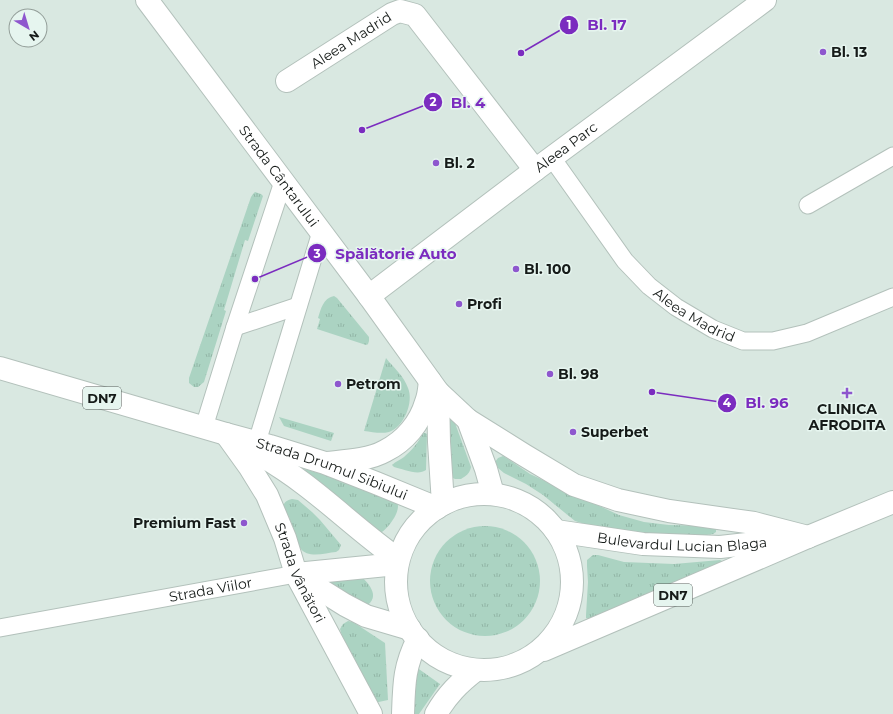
<svg xmlns="http://www.w3.org/2000/svg" width="893" height="714" viewBox="0 0 893 714" font-family="Montserrat,sans-serif">
	<defs>
		<pattern id="grass-tufts" width="24" height="20" patternUnits="userSpaceOnUse"><rect width="24" height="20" fill="#abd3c2"/><path d="M3 7l-1-3M5 7V3M7 7l1-3M15 17l-1-3M17 17v-4M19 17l1-3" fill="none" stroke="#92b5a6"/></pattern>
	</defs>
	<rect width="100%" height="100%" fill="#d9e8e1"/>
	<g fill="url(#grass-tufts)">
		<path d="M255,192L261,194L263,196L248,241L245,240L224,310L226,311L204,382L198,387H194L189,383V378L251,197L253,194Z"/>
		<path d="M334,296L337,298L369,337V341L368,344L366,345L317,329L320,319L318,318C321,309 323,298 334,296Z"/>
		<path d="M386,358C393,367 404,376 408,388C414,402 404,427 389,432C381,434 372,432 364,431Z"/>
		<path d="M279,417L334,433L331,441L284,426Z"/>
		<path d="M451,419L455,423L471,467C470,473 466,476 461,479H455L451,477L449,420Z"/>
		<path d="M423,433H425L427,434L426,470C418,476 403,469 394,467L392,465C396,461 400,460 404,457C412,450 418,443 423,433Z"/>
		<path d="M503,456L508,459L530,474L619,515L644,522L669,525L713,526L716,528V532L713,534L688,538H667L588,525L575,521L543,495L526,484L504,473L498,468L495,462L498,458Z"/>
		<path d="M305,469L390,495C392,497 396,499 397,502C402,511 387,530 379,534L337,498L329,489L304,471Z"/>
		<path d="M292,499L298,500L312,512L320,520L341,545L339,550L336,552C325,553 308,559 300,548L289,517L283,507C284,502 287,500 292,499Z"/>
		<circle cx="485" cy="581" r="55"/>
		<path d="M593,555H598L624,562L674,564L720,560L724,562L594,622L586,618V615L588,582L587,566V560Z"/>
		<path d="M357,572C367,582 383,596 365,607L318,578Z"/>
		<path d="M348,621L353,622L385,643L388,700L374,703L342,636L340,629L343,624Z"/>
		<path d="M416,667L440,684L419,714H413Z"/>
	</g>
	<g fill="none" stroke-linecap="round" stroke-linejoin="round">
		<g stroke="#b3c1bb" stroke-width="19">
			<g id="lane">
				<path id="s1" d="M552,158L625,261L649,286L676,307L713,329L743,341H773L807,333L893,297"/>
				<path d="M808,205L893,156"/>
				<path d="M235,327L298,306"/>
				<path d="M204,427L235,327L283,182"/>
				<path d="M257,442L321,232"/>
				<path id="s2" d="M0,628L296,574"/>
			</g>
		</g>
		<g stroke="#b3c1bb" stroke-width="24">
			<g id="street">
				<path id="s3" d="M147,0L369,296L438,392L468,420L486,469L493,494"/>
				<path id="s4" d="M287,81L392,14L400,11L415,15L535,170"/>
				<path id="s5" d="M369,296L535,170L765,0"/>
				<path d="M438,392L439,442L443,504"/>
				<path d="M468,420L524,455L574,485L618,500L669,511L754,523L808,537"/>
				<path id="s6" d="M226,434L249,466L267,495L285,538L296,574L371,714"/>
				<path d="M296,574L397,564"/>
				<path d="M297,575L345,605L366,616L410,629"/>
				<path d="M403,714C404,684 404,666 418,639"/>
				<path d="M436,714C447,695 459,683 476,670"/>
			</g>
		</g>
		<g stroke="#b3c1bb" stroke-width="24">
			<g id="primary">
				<path id="s7" d="M0,368L226,434L270,446L325,463L376,483L437,508"/>
				<path d="M249,448C268,459 286,470 304,484C336,508 365,536 398,559"/>
				<path d="M327,463C346,461 369,460 385,451C405,441 420,423 426,402C429,395 429,388 430,381"/>
				<circle cx="484" cy="582" r="88"/>
				<path id="s8" d="M556,531L643,544L720,547L783,540"/>
				<path d="M544,650L808,537L893,502"/>
			</g>
		</g>
		<use href="#lane" stroke="#fff" stroke-width="17"/>
		<use href="#street" stroke="#fff" stroke-width="22"/>
		<use href="#primary" stroke="#fff" stroke-width="22"/>
	</g>
	<g fill="#8e57ce" stroke="#e6f5ef" stroke-width="1.5">
		<circle cx="823" cy="52" r="4"/>
		<circle cx="436" cy="163" r="4"/>
		<circle cx="516" cy="269" r="4"/>
		<circle cx="459" cy="304" r="4"/>
		<circle cx="550" cy="374" r="4"/>
		<circle cx="338" cy="384" r="4"/>
		<path d="M845 387h4v4h4v4h-4v4h-4v-4h-4v-4h4z"/>
		<circle cx="573" cy="432" r="4"/>
		<circle cx="244" cy="523" r="4"/>
	</g>
	<g text-anchor="middle" dominant-baseline="central" stroke-width="3" stroke-linejoin="round" paint-order="stroke">
		<g fill="#e6f5ef" stroke="#545c59" stroke-width="1">
			<rect x="83" y="387" width="38" height="22" rx="3"/>
			<rect x="654" y="584" width="38" height="22" rx="3"/>
		</g>
		<g font-size="13" font-weight="bold" fill="#161b19">
			<text x="102" y="398">DN7</text>
			<text x="673" y="595">DN7</text>
		</g>
		<g font-size="14" fill="#161b19" stroke="#e6f5ef">
			<text stroke="none"><textPath href="#s4" startOffset="76">Aleea Madrid</textPath></text>
			<text stroke="none"><textPath href="#s5" startOffset="247">Aleea Parc</textPath></text>
			<text stroke="none"><textPath href="#s3" startOffset="220">Strada Cântarului</textPath></text>
			<text stroke="none"><textPath href="#s1" startOffset="215">Aleea Madrid</textPath></text>
			<text stroke="none"><textPath href="#s7" startOffset="347">Strada Drumul Sibiului</textPath></text>
			<text stroke="none"><textPath href="#s8" startOffset="127">Bulevardul Lucian Blaga</textPath></text>
			<text stroke="none"><textPath href="#s6" startOffset="158">Strada Vânători</textPath></text>
			<text stroke="none"><textPath href="#s2" startOffset="214">Strada Viilor</textPath></text>
		</g>
		<g font-size="14" font-weight="bold" fill="#161b19" stroke="#e6f5ef" text-anchor="start">
			<text x="831" y="52">Bl. 13</text>
			<text x="444" y="163">Bl. 2</text>
			<text x="524" y="269">Bl. 100</text>
			<text x="467" y="304">Profi</text>
			<text x="558" y="374">Bl. 98</text>
			<text x="346" y="384">Petrom</text>
			<text x="847" y="409" text-anchor="middle">CLINICA<tspan x="847" dy="16">AFRODITA</tspan></text>
			<text x="581" y="432">Superbet</text>
			<text x="236" y="523" text-anchor="end">Premium Fast</text>
		</g>
	</g>
	<path fill="none" stroke="#7b2cbf" stroke-width="1.5" d="M521 53L569 25M362 130L433 102M255 279L317 253M652 392L727 403"/>
	<g fill="#7b2cbf" stroke="#e6f5ef" stroke-width="1.5">
		<circle cx="521" cy="53" r="4"/>
		<circle cx="362" cy="130" r="4"/>
		<circle cx="255" cy="279" r="4"/>
		<circle cx="652" cy="392" r="4"/>
		<circle cx="569" cy="25" r="10"/>
		<circle cx="433" cy="102" r="10"/>
		<circle cx="317" cy="253" r="10"/>
		<circle cx="727" cy="403" r="10"/>
	</g>
	<g font-size="12" text-anchor="middle" font-weight="bold" fill="#fff">
		<text x="569" y="29">1</text>
		<text x="433" y="106">2</text>
		<text x="317" y="258">3</text>
		<text x="727" y="407">4</text>
	</g>
	<g font-size="15" text-anchor="middle" font-weight="bold" fill="#7b2cbf" stroke="#e6f5ef" stroke-width="3" stroke-linejoin="round" paint-order="stroke">
		<text x="607" y="30">Bl. 17</text>
		<text x="468" y="108">Bl. 4</text>
		<text x="396" y="259">Spălătorie Auto</text>
		<text x="767" y="408">Bl. 96</text>
	</g>
	<g transform="translate(28 28) rotate(142)"><circle r="19" fill="#e6f5ef" stroke="#939e99"/>
	<path d="M0-3L7 15L0 10L-7 15Z" fill="#8e57ce"/>
	<text y="-6" font-size="11" font-weight="bold" text-anchor="middle" fill="#161b19">N</text>
	</g>
</svg>
